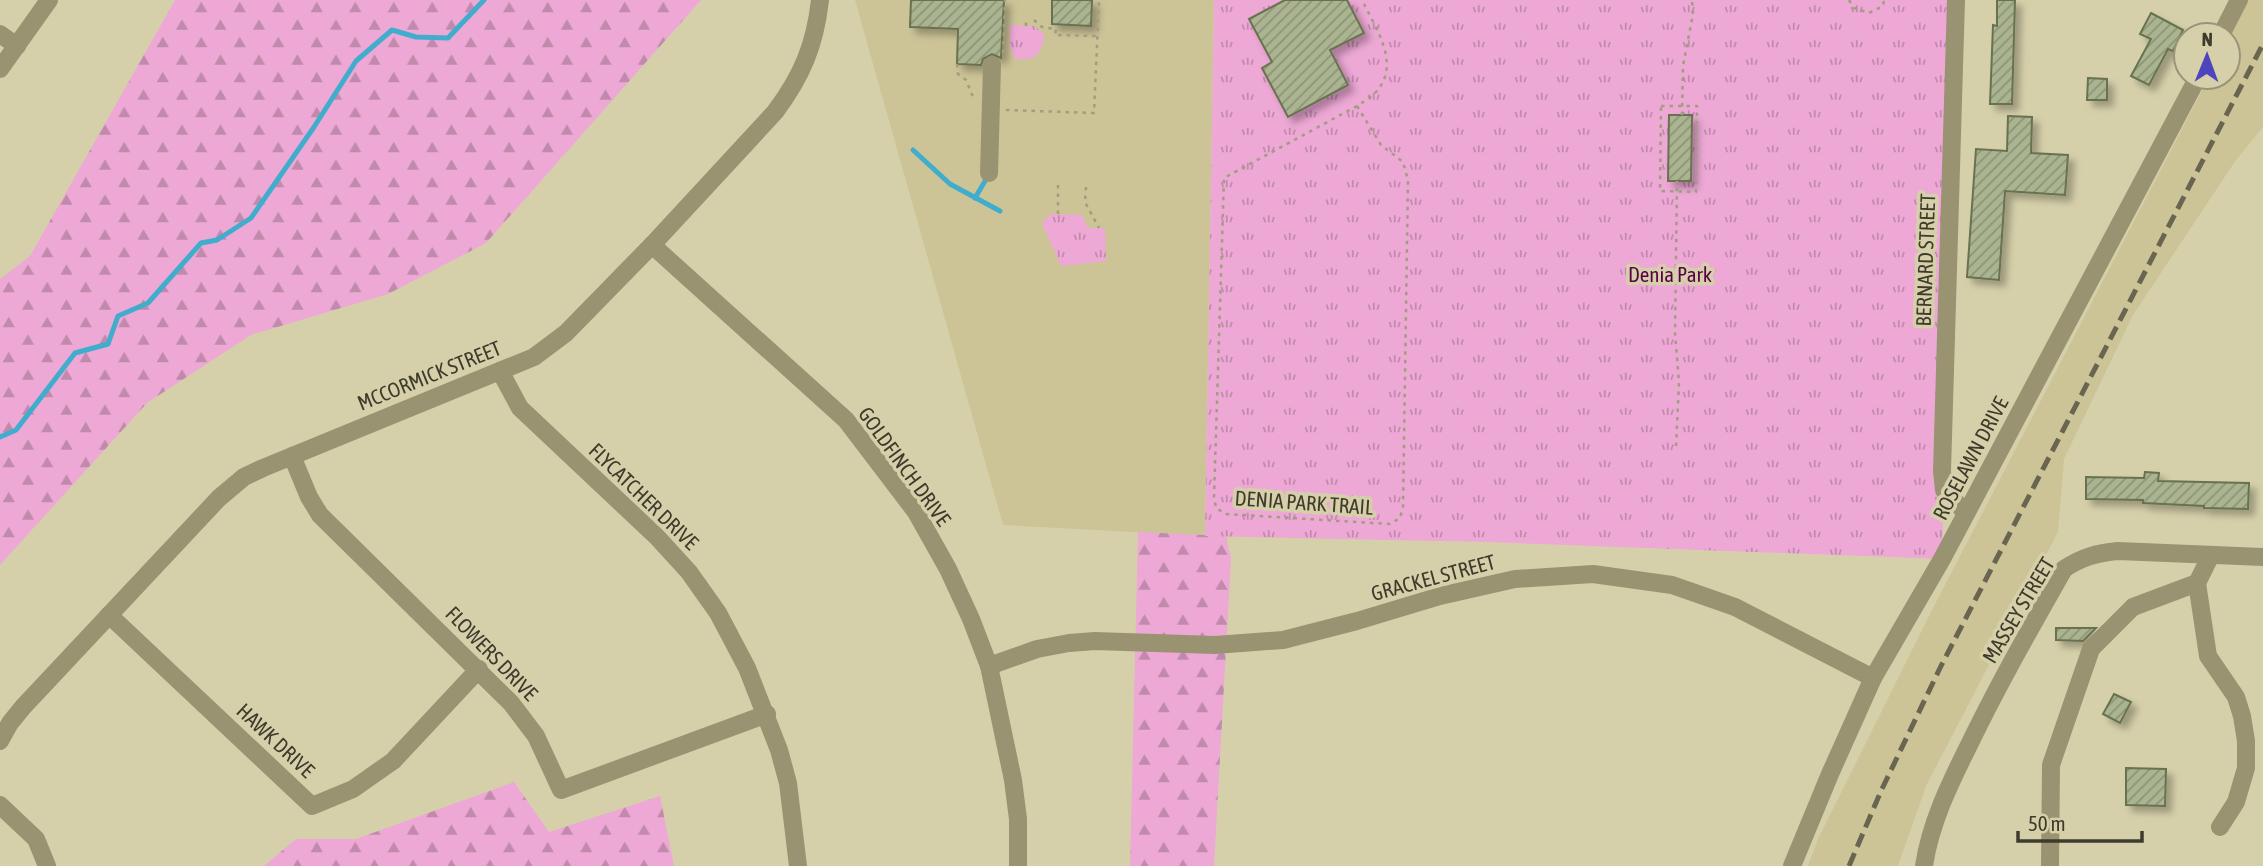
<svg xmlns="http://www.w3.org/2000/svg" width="2263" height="866" viewBox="0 0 2263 866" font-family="'Asap Condensed',sans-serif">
	<defs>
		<pattern id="forest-firs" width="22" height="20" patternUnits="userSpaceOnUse" patternTransform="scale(1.75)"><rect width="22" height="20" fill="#eda8d5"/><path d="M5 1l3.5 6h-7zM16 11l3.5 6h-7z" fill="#c18aad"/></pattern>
		<pattern id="park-tufts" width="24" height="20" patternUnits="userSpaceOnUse" patternTransform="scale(1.75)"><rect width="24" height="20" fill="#eda8d5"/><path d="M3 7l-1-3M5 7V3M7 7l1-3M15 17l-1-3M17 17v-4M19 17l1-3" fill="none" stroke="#c18aad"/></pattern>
		<pattern id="building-hatch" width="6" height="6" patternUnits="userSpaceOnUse" patternTransform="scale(1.75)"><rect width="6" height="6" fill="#aab490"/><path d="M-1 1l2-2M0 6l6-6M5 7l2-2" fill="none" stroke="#8c9476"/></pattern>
		<filter id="shadow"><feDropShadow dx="6" dy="6" stdDeviation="3.5" flood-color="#0004"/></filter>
	</defs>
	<rect width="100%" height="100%" fill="#d6d0aa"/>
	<g fill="#ccc497">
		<path d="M855,0H1214L1205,536L1003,525Z"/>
		<path d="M2249,0H2263V127L2236,160L2133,315L2064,459L2058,532L1926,786L1898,866H1808L1818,839L1933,608L2209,77H2228V41Z"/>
	</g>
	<g fill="url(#forest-firs)">
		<path d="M175,0H701L486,243L388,294L251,335L147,403L0,565V279L30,256Z"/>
		<path d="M1138,532L1226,536L1231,559L1214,866H1130Z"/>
		<path d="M514,782L549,832L660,796L674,866H264L296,839H356Z"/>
	</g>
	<g fill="url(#park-tufts)">
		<path d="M1214,0H1957L1942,559L1487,542L1205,536Z"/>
		<path d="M1010,25L1034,26L1044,34C1043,53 1035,63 1014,58L1010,46Z"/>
		<path d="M1051,214L1082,215L1088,228H1105L1106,261L1061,266L1042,223Z"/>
	</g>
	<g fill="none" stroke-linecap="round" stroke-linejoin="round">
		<g stroke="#41adcc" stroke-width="5">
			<path d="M913,150L950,184L1000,211"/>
			<path d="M975,198L988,176"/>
			<path d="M0,437L16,430L75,353L108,344L118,316L148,303L201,243L217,240L251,218L314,127L356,61L392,30L416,37L448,38L484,0"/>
		</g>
	</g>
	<g fill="url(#building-hatch)" stroke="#697250" stroke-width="2" filter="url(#shadow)">
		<path d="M911,0H1004L1001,58L992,54L983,59L981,65L957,64L958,29L910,27Z"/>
		<path d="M1052,0H1092L1091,26L1052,24Z"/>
		<path d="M1285,0H1347L1364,33L1330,50L1348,85L1288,117L1262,68L1272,62L1249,19Z"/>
		<path d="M1997,0H2015L2012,104H1990L1993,25L1997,26Z"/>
		<path d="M2151,13L2183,30L2173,51L2168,49L2149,85L2131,76L2151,39L2140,34Z"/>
		<path d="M2088,78L2107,79V100H2087Z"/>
		<path d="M1669,115H1692L1691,181H1668Z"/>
		<path d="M2008,116L2032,117L2031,153L2068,155L2065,195L2005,191L1999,280L1967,277L1976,149L2007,151Z"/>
		<path d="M2145,472L2159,473L2158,481L2249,483L2248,509L2204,508V506L2143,503V500L2086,499V477L2144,478Z"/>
		<path d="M2056,628H2096L2083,641L2056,640Z"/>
		<path d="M2114,694L2131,702L2120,723L2103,714Z"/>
		<path d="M2126,768L2166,769L2165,806L2126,805Z"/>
	</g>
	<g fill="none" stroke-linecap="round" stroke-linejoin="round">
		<g stroke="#a29d7f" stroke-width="2.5" stroke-dasharray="3.5 5" stroke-linecap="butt">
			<path d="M1849,0L1854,8L1869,13L1883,6L1884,0"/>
			<path d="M1034,20L1042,27L1056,29L1055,35L1097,36"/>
			<path d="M1026,26V21"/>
			<path d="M1003,53L1005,0"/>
			<path d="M957,64L958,74L966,80L973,97"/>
			<path d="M1357,106L1381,145L1403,162L1408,180L1403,507L1400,518L1390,524L1226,514L1216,508L1214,497L1224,178L1357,106C1363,102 1370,98 1375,93C1402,65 1376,29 1362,0"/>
			<path d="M1661,106H1697L1696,192L1660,191Z"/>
			<path d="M1006,110L1094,113L1099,0"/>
			<path d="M1682,115L1683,66L1693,14L1692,0"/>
			<path d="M1086,187L1085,202L1099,228"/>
			<path d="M1058,214V185"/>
			<path d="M1676,446L1679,383L1675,333L1677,181"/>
		</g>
		<g stroke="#999372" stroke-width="18">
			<path d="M1956,0L1942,471L1944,490L1966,513"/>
			<path d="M0,34L17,46"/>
			<path d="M2221,35L2239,0"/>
			<path d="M0,69L49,0"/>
			<path d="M989,173L992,65"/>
			<path d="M652,245L846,420L916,512L948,569L971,619L989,666L1013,780L1018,819V866"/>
			<path d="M500,371L520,408L657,537L689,572L718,613L747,668L779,750L788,783L798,866"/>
			<path d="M292,456L309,497L320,515L511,703L536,736L561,790L767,714"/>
			<path d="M2197,583L2208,656L2236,697L2242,716L2246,741V768L2236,802L2220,827"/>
			<path d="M109,615L312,806L353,789L393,761L479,669"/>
			<path d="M989,666L1037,649L1069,643L1095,641L1215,645L1283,640L1357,621L1440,596L1515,579L1593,574L1672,585L1735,607L1873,678"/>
			<path d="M0,741L10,723L23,707L219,498L244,477L263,468L534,357L566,333L652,245L775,112C802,76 815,45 820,0"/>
			<path d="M0,805L36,839L47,866"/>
			<path d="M1792,866L1830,774L1873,678L1942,559L2198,77"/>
			<path d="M1924,866C1930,824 1950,783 1969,745C1998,685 2031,627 2064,569C2082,557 2097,553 2118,551L2263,557"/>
			<path d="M2050,866L2051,765L2091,649L2133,607L2197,583L2211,555"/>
		</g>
		<path stroke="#696550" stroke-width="5" stroke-dasharray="14 7" stroke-linecap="butt" d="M1849,866L1881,791L1941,666L2263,44"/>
	</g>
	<g text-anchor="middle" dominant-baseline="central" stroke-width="7" stroke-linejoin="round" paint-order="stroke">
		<g font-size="21" fill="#3e3b2c" stroke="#d6d0aa">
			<text transform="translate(1925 260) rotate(-88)">BERNARD STREET</text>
			<text transform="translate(429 375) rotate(-22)">MCCORMICK STREET</text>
			<text transform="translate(1970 458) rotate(-62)">ROSELAWN DRIVE</text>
			<text transform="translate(905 466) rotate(54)">GOLDFINCH DRIVE</text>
			<text transform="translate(644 496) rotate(44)">FLYCATCHER DRIVE</text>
			<text transform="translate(1304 502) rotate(4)">DENIA PARK TRAIL</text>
			<text transform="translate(1433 577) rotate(-15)">GRACKEL STREET</text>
			<text transform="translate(2018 610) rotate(-59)">MASSEY STREET</text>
			<text transform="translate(492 653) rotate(46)">FLOWERS DRIVE</text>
			<text transform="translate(276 740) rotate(43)">HAWK DRIVE</text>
		</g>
		<g font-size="21" fill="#590046" stroke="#d6d0aa">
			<text x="1670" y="274">Denia Park</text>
		</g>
	</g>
	<g transform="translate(2207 56) rotate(1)"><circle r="33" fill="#d6d0aa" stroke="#999478" stroke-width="2"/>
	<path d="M0-5L12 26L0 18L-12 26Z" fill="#4e45bc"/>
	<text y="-10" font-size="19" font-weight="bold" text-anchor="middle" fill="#3e3b2c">N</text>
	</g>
	<path d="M2018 831v10h124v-10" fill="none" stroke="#3e3b2c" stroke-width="3.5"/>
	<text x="2028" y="831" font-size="21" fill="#3e3b2c" stroke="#d6d0aa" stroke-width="5" paint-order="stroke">50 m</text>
</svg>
